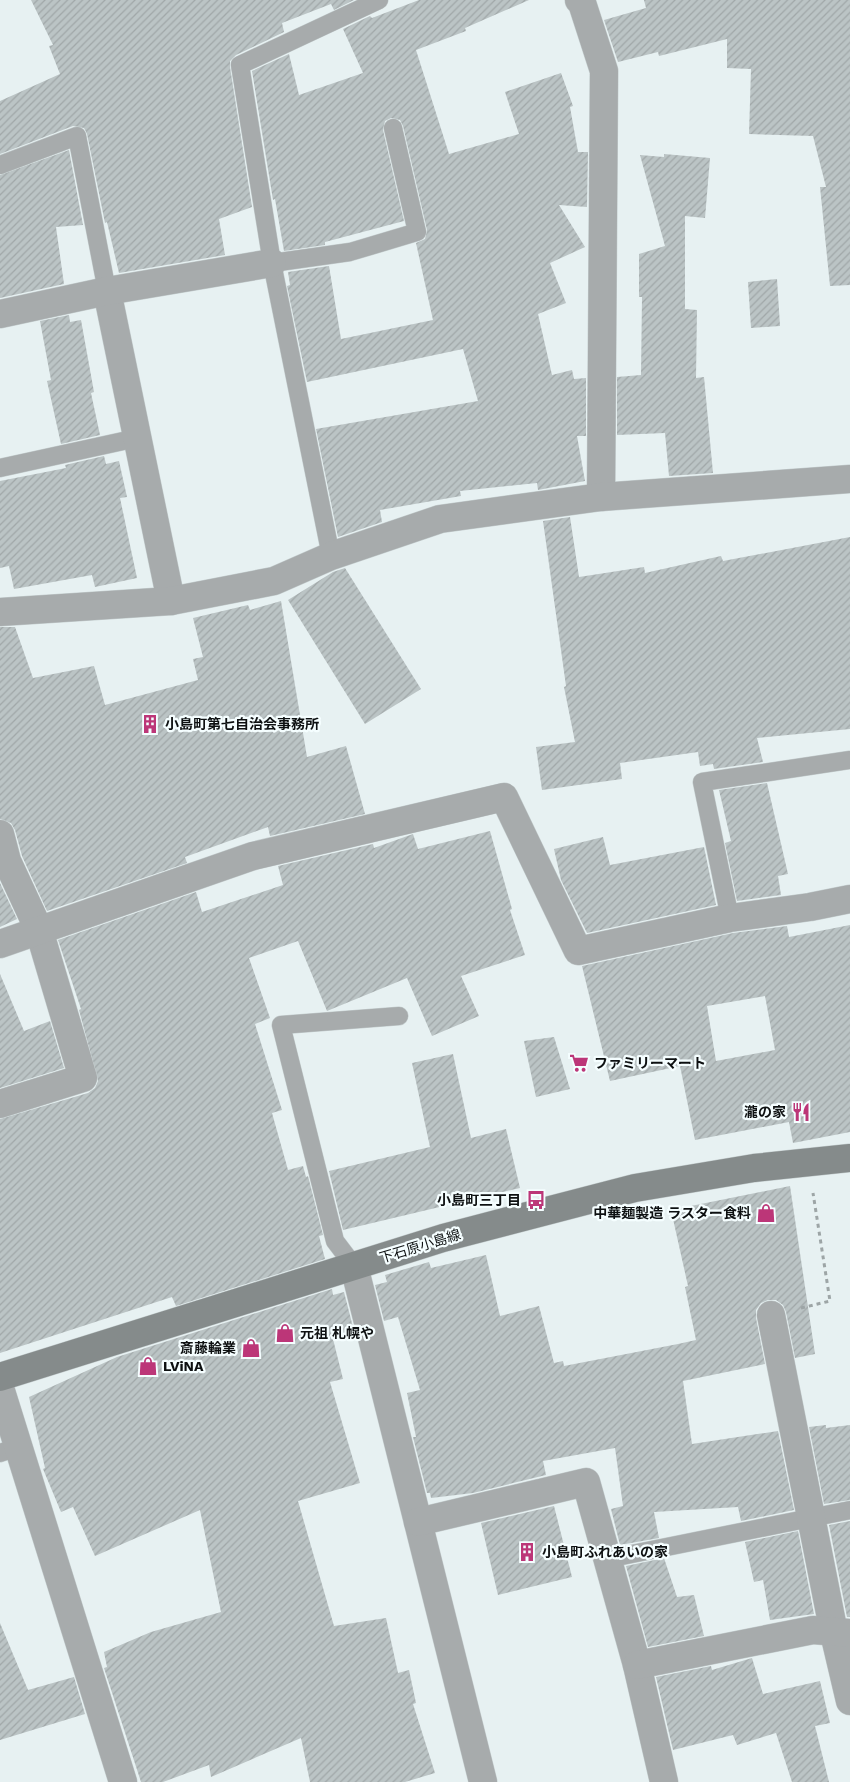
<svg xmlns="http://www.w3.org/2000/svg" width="850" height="1782" viewBox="0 0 850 1782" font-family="'Work Sans','Noto Sans JP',sans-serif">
	<defs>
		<pattern id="building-hatch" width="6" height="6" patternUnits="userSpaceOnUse" patternTransform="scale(1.25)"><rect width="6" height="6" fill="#bbc4c5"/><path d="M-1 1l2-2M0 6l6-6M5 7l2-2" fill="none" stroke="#a0a7a8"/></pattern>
	</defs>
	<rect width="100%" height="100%" fill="#e7f1f2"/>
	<g fill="url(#building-hatch)" fill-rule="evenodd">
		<path d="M31,0H354L334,10L331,4L282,23L284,32L236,55L230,61V67L252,207L219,219L225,255L119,273L107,222L105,223L87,134L84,128L73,126L0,154V101L60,74L49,46L53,45Z"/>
		<path d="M419,0H529L465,28L466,31L416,50L449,154L519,134L505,92L561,73L573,106L570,107L578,152H588L587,207L559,205L585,247L550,263L566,303L538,314L552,375L572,370L574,379L586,378V436H577L585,481L538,490L537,483L460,491L461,496L380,510L382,522L338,537L316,429L478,401L463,349L307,382L287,286L290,285L288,272L329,266L341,339L433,320L416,243L425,239L427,230L403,126L400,120L391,118L385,121L383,130L404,221L325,242V245L284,251L275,199L273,200L252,71L289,54L299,95L363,73L343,29L370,16L372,18Z"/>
		<path d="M644,0H850V285L830,286L820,187H826L813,136L749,134L751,69L727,68V39L659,56L658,52L618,62L604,20L646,8Z"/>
		<path d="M69,150L83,225L56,227L64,284L0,298V175Z"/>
		<path d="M664,154L710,158L705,218L685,216V309L697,310L696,378L704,377L713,473L669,476L665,433L617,435V377L641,375L642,297H639V254L665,246L640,155L664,157Z"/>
		<path d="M777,279L780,326L751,328L748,282Z"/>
		<path d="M69,315L70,322L81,320L94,392L91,393L100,435L61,444L47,381L51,380L40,321Z"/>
		<path d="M104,456L106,464L119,461L127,497L120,498L137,578L95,587L92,575L14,589L9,566L0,568V481L66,468L65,465Z"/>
		<path d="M570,517L579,577L644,567L645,573L721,556L723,561L850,537V729L757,738L763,762L714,769L713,764L700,766L698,752L620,763L622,779L542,790L536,747L575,742L564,687L566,686L543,521Z"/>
		<path d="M345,568L421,689L365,724L288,600L333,572Z"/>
		<path d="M281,601L307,757L346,746L365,814L270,836L268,827L185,857L187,863L47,911L22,856L15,830L11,823L0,819V627H15L33,678L94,666L105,705L198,680L193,659L203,657L193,618L248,605L250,610Z"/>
		<path d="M767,783L788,874L778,876L781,895L737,901L725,843L731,841L719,790Z"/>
		<path d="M490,831L512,909L510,910L525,955L461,976L479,1016L432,1036L407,978L327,1011L298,941L249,958L270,1018L255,1024L282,1110L272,1113L288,1170L303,1166L306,1177L308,1176L323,1235L319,1236L325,1259L176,1306L172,1297L0,1353V1119L88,1093L95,1088L98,1081L79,1010L81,1009L58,940L196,892L202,912L283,885L278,866L373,844L374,848L413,834L418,849Z"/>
		<path d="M603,837L610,865L704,847L716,905L587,933L561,880L554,849Z"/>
		<path d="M0,883L17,919L0,927Z"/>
		<path d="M850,925V1132L793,1143L789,1122L695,1140L680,1066L610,1081L582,966L733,933L787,926L789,937ZM765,996L775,1050L716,1061L707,1006Z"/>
		<path d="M0,974L24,1031L50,1021L64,1068L0,1088Z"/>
		<path d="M554,1037L570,1089L536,1097L524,1041Z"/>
		<path d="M453,1054L471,1138L506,1129L520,1188L343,1230L329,1171L430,1147L412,1063Z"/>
		<path d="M790,1186L815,1354L795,1358L786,1312L783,1305L776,1300H768L761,1303L756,1310V1318L765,1364L683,1381L692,1444L778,1431L794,1510L741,1521L738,1507L654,1512L659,1538L620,1545L611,1509L623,1506L615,1448L543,1461L546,1475L473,1493L431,1498L430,1493H427L413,1437H416L407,1393L420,1390L398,1317L384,1321L375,1285L387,1282L385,1275L429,1262L431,1268L486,1255L500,1316L539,1306L554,1363L563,1361L564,1366L678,1344L696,1340L685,1287L688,1286L671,1210Z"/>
		<path d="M332,1289L333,1295L344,1292L354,1331L333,1339L343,1379L330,1382L360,1483L298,1501L334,1626L386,1618L398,1673L409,1670L416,1703L413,1704L435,1773L405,1782H310L301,1738L211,1777L209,1765L163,1782H141L104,1668L107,1667L104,1652L151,1632L221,1612L200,1510L95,1556L73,1507L61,1512L43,1469L45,1468L29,1397L117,1357Z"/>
		<path d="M826,1425V1428L850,1425V1500L824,1504L809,1427Z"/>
		<path d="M554,1506L572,1577L498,1595L481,1523Z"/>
		<path d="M850,1521V1617H847L829,1525Z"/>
		<path d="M798,1531L814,1614L770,1620L763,1580L754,1582L745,1542Z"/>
		<path d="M664,1558L677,1597L694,1595L704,1636L648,1647L626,1566Z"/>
		<path d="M0,1623L28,1690L74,1677L85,1714L0,1740Z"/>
		<path d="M752,1658L763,1694L820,1681L830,1723L815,1726L829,1782H792L776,1733L737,1745L733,1735L673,1750L656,1677L711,1666L712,1670Z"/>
	</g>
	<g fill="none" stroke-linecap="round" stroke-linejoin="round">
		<g stroke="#c4cdce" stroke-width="19">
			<g id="service">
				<path d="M0,165L77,136L107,291"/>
				<path d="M272,263L350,252L417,232L393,128"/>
				<path d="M0,468L137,438"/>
				<path d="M331,556L272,263L240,65L379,0"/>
				<path d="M730,918L702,782L850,760"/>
				<path d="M354,1266L335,1241L281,1025L399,1016"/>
				<path d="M0,1453L18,1447"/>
				<path d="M607,1559L850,1510"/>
			</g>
		</g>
		<g stroke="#c4cdce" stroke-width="29">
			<g id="minor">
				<path d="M579,0L582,3L604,71L601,497"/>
				<path d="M107,291L171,601"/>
				<path d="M0,314L107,291L272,263"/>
				<path d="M0,612L171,601L274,581L331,556L440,519L601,497L850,479"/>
				<path d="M0,834L7,861L39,930L83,1078L0,1104"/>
				<path d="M0,944L253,856L504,797L578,951L730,918L810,907L850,899"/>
				<path d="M354,1266L483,1782"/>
				<path d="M771,1315L834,1633L850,1701"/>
				<path d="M0,1388L123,1782"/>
				<path d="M418,1522L586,1482L637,1665L664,1782"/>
				<path d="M637,1665L813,1630L850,1633"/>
			</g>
		</g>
		<g stroke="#c4cdce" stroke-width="29">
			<path id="secondary" d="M0,1377L443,1238L635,1188L754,1168L850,1158"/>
		</g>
		<path stroke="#9da5a6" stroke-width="3" stroke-dasharray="4 4" stroke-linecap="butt" d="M801,1308L830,1301L813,1193"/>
		<use href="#service" stroke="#a7abac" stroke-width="18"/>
		<use href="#minor" stroke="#a7abac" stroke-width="28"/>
		<use href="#secondary" stroke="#858b8b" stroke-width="28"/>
	</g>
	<defs>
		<g id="building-bare" transform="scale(1.5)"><path d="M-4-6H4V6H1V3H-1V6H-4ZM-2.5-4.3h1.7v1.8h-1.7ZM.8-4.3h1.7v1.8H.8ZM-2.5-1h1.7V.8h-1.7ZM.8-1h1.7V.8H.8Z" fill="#bc3678" stroke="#f5feff" stroke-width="2.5" paint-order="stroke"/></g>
		<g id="supermarket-bare" transform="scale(1.5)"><path d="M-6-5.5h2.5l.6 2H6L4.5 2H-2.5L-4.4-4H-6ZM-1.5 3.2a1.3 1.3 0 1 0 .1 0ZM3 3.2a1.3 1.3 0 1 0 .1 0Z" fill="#bc3678" stroke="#f5feff" stroke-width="2.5" paint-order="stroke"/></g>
		<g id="restaurant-bare" transform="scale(1.5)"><path d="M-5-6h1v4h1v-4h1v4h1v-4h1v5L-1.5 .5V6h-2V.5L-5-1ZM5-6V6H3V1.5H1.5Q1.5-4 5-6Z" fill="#bc3678" stroke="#f5feff" stroke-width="2.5" paint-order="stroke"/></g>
		<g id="bus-bare" transform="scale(1.5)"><path d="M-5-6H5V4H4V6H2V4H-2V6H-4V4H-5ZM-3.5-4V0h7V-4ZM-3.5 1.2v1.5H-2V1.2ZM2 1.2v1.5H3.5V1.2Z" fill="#bc3678" stroke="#f5feff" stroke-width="2.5" paint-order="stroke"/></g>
		<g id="shop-bare" transform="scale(1.5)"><path d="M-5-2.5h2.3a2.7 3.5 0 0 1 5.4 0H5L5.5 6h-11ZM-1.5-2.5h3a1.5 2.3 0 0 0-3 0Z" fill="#bc3678" stroke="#f5feff" stroke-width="2.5" paint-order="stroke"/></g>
	</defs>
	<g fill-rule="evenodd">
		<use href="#building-bare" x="150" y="724"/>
		<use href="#supermarket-bare" x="579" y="1063"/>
		<use href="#restaurant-bare" x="801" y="1112"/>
		<use href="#bus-bare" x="536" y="1200"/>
		<use href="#shop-bare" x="766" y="1213"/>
		<use href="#shop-bare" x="285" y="1333"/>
		<use href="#shop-bare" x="251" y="1348"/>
		<use href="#shop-bare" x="148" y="1366"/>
		<use href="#building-bare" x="527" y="1552"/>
	</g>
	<g text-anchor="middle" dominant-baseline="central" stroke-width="4.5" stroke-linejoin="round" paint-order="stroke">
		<g font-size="14" font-weight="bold" fill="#0d1011" stroke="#f5feff" text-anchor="start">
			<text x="165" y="724">小島町第七自治会事務所</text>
			<text x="594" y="1063">ファミリーマート</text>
			<text x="786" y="1112" text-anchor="end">瀧の家</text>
			<text x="521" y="1200" text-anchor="end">小島町三丁目</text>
			<text x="751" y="1213" text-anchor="end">中華麺製造 ラスター食料</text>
			<text x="300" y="1333">元祖 札幌や</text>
			<text x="236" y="1348" text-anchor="end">斎藤輪業</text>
			<text x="163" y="1366">LViNA</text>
			<text x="542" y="1552">小島町ふれあいの家</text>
		</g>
		<g font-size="14" fill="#0d1011" stroke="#f5feff">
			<text transform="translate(420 1246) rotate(-17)">下石原小島線</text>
		</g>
	</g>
</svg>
